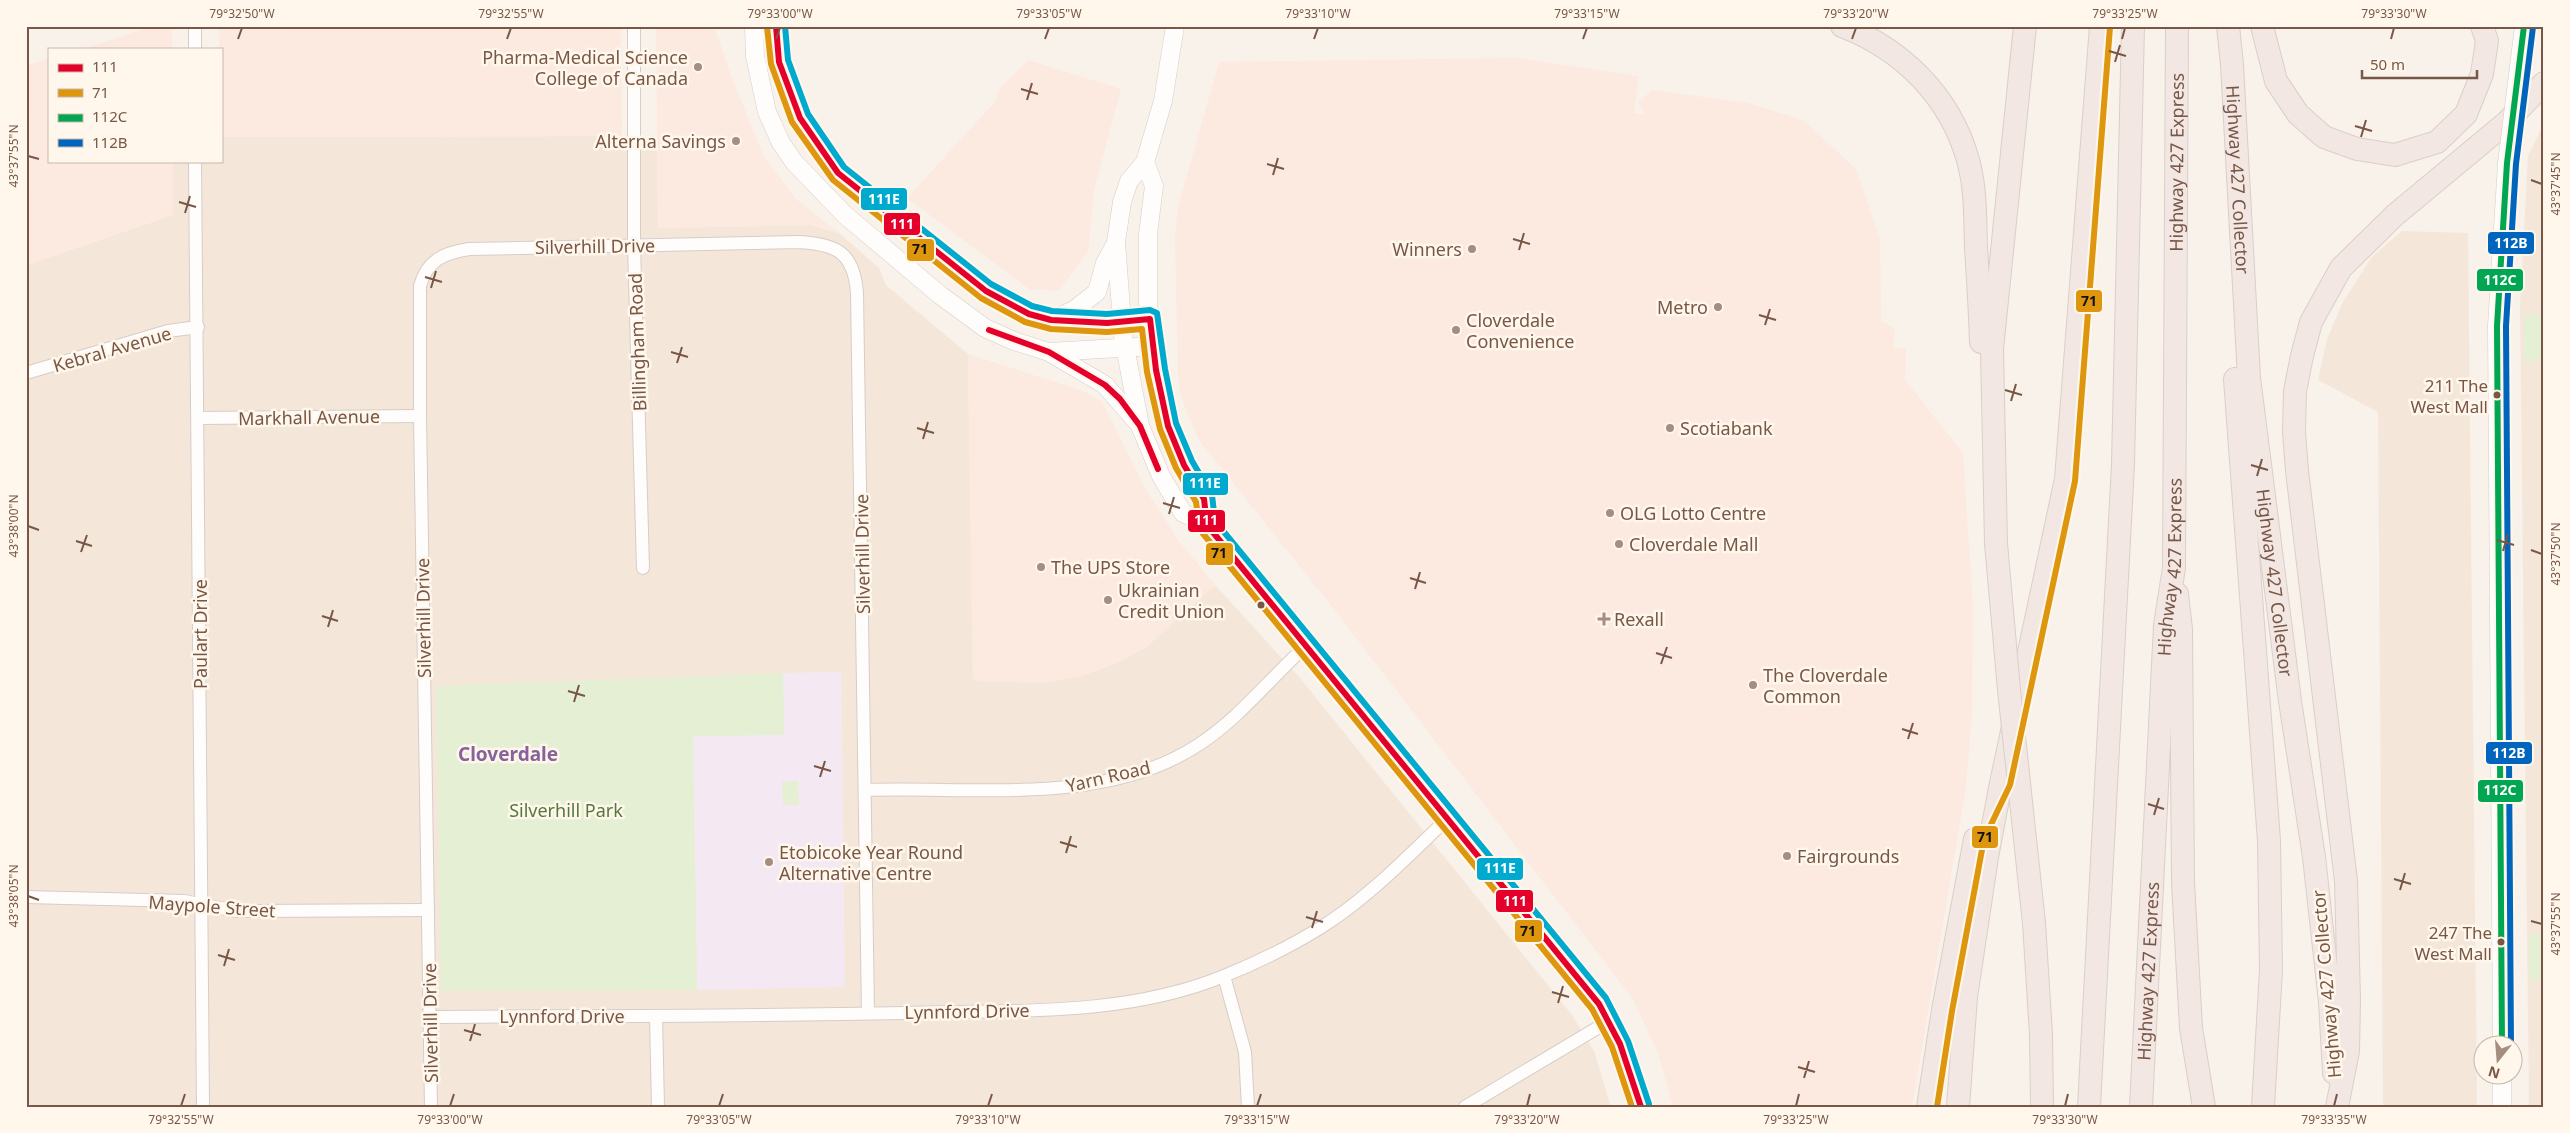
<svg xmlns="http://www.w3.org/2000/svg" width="2570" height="1133" viewBox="0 0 2570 1133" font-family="'Noto Sans',sans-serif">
	<rect width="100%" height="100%" fill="#f8f2ea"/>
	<g fill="#f4e7da">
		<path d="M2544,123V1107H2529L2520,305L2528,156Z"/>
		<path d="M622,136L657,140L658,228L810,225L839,233L879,268L886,285L968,354L973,681L1195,602L1215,585L1300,678L1572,1015L1594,1051L1611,1107H26V265L173,215V161H221V137Z"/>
		<path d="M2402,231L2468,233L2477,1107H2383L2378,412L2318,380L2327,339L2343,302L2372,257Z"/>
	</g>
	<g fill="#fce9e0">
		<path d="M153,26H172V49H82Z"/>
		<path d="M219,26H621L622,136L221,137V49H219Z"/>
		<path d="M656,26H714L732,78L764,157L796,199L839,233L810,225L658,228Z"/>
		<path d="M1516,58L1639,76L1634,113L1645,114L1638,103L1652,90L1748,103L1803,120L1856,169L1880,239L1881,321L1895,329L1893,348H1906L1905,380L1963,453L1973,610L1972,711L1966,787L1912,1107H1673L1658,1053L1633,999L1334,609L1199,440L1187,413L1180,392L1178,374L1175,237L1178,207L1219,62Z"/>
		<path d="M49,59V161H173V215L26,265V66Z"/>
		<path d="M1028,60L1121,89L1094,190L1088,252L1058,291L1029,289L907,198L996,101L997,92Z"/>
		<path d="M968,354L1083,391L1102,402L1146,490L1178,540L1215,585L1148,646L1120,662L1082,676L1044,683L973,681Z"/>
	</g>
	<path fill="#f4e9f3" d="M841,672L845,987L697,990L693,736L784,734L783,673Z"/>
	<g fill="#e5efd3">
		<path d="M2544,314V361H2524V315Z"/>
		<path d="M783,673L784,735L693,736L697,990L441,991L436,686Z"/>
		<path d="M782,781H798L799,805H783Z"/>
		<path d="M2529,933L2544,934V980L2529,979Z"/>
	</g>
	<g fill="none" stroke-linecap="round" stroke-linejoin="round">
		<g stroke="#d6cdc7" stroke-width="14">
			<g id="minor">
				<path d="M634,26V244L643,568"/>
				<path d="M195,49V26"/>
				<path d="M195,161L203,1107"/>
				<path d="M26,373L168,331L198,327"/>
				<path d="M198,418L420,416"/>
				<path d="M866,790C972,786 1104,807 1198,745C1240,718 1270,678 1306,646"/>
				<path d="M26,897L184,901L236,911L428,910"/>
				<path d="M1224,976L1245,1052L1248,1107"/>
				<path d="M656,1016L658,1107"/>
				<path d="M430,1017C588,1016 746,1016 905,1013C1011,1010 1124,1017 1224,976C1256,963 1291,946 1320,928C1367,899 1407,857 1447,819"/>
				<path d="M431,1107L420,416V286C427,260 444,253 469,249L799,242C837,244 854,253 857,293L868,1013"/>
				<path d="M1465,1107L1609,1021"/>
			</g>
		</g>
		<g stroke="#d7cdc6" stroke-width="19">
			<g id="secondary">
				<path d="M754,26L755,56L767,112L781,143L794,162L845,215L940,295L985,328L1014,341L1049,352L1154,346"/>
				<path d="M776,26L779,62L800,118L838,173L986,291L1029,314L1051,320L1107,323L1150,319"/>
				<path d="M1175,26L1163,101L1145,162L1129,181L1122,202L1116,242L1123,336L1140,426L1161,476L1183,513L1207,525L1599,1004L1620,1044L1641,1107"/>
				<path d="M1145,162L1154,186L1148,234V303L1156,370L1168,426L1184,465L1204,499L1207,525"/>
				<path d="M1054,319L1074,310L1097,292L1105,263L1116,243"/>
				<path d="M1049,352L1105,385L1137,422"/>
				<path d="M2502,1046L2497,326L2507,163"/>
				<path d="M2502,1076V1107"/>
			</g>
		</g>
		<g stroke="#dacfc8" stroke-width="24">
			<g id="motorway">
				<path d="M1842,26C1902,49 1950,96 1968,160C1976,188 1975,218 1976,247C1978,279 1980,310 1981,342"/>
				<path id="s1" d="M2228,26L2232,65L2249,378L2290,701L2314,857L2330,1002L2334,1073"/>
				<path d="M2262,26L2276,81L2298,114L2324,137L2357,149L2395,155L2437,142L2466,114L2482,74L2487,41L2482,26"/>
				<path d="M2235,379L2269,841L2271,970L2263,1107"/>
				<path d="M1996,543L1992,349L2025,26"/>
				<path d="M2177,594L2181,629L2183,883L2191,1028L2204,1107"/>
				<path d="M2034,923L2041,1035L2042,1107"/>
				<path d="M1928,1107L1943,1010L1975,839"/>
				<path d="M1958,1107L1966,997L1987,857L2001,783L2066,479L2101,26"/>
				<path d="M2089,1107L2123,464L2133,26"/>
				<path id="s2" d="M2141,1107L2165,625L2174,568L2177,26"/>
				<path d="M2337,1107L2348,1051L2349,1000L2346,881L2297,471L2294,432L2295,391L2302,356L2311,322L2341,268L2395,215L2507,122L2544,83"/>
			</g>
		</g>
		<use href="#minor" stroke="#fefdfc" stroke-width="12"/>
		<use href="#secondary" stroke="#fefdfc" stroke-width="18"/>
		<use href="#motorway" stroke="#f2e7e3" stroke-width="22"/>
		<g stroke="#d7cdc6" stroke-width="19" stroke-linecap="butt">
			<path id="secondary-bridge" d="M2507,163L2524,26"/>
		</g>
		<g stroke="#dacfc8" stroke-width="24" stroke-linecap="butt">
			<path id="motorway-bridge" d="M1996,543L2009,690L2034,923"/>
		</g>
		<use href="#secondary-bridge" stroke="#fefdfc" stroke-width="18"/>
		<use href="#motorway-bridge" stroke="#f2e7e3" stroke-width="22"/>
		<g stroke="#fff7ec" stroke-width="10">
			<g id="bus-1">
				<path d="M776,26L779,62L800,118L838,173L986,291L1029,314L1051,320L1107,323L1150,319L1156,370L1168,426L1184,465L1204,499L1207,525L1599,1004L1620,1044L1641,1107"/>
				<path d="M989,330L1049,352L1105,385L1120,399L1140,426L1158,469"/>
			</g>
		</g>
		<g stroke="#fff7ec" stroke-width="10">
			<g id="bus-2">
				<path d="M767,27L771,64L792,122L833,180L981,298L1025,322L1051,329L1107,332L1142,329L1147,372L1160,429L1176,468L1196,502L1200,530L1592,1009L1612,1047L1632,1107"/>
				<path d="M1937,1107L1952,1011L1984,839L2010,785L2075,481L2110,27"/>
			</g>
		</g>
		<g stroke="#fff7ec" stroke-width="10">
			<path id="bus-3" d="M2502,1046L2497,326L2507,163L2524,26"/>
		</g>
		<g stroke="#fff7ec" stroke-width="10">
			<path id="bus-4" d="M2511,1046L2506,326L2516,164L2533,27"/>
		</g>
		<g stroke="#fff7ec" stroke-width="10">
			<path id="bus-5" d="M785,26L788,60L808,114L844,167L991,284L1032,306L1052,311L1107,314L1150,310L1157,313L1165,369L1176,423L1192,461L1212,495L1215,521L1606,998L1628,1041L1649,1104"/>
		</g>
		<use href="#bus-1" stroke="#e4002b" stroke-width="6"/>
		<use href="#bus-2" stroke="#de960e" stroke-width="6"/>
		<use href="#bus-3" stroke="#00a651" stroke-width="6"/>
		<use href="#bus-4" stroke="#0065bd" stroke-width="6"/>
		<use href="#bus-5" stroke="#00a9ce" stroke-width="6"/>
	</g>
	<path fill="none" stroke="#795747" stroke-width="2" d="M238,39L242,28M507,39L511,28M776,39L780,28M1045,39L1049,28M1314,39L1318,28M1583,39L1587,28M1852,39L1856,28M2122,39L2125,28M2391,39L2394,28M2109,51L2126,56M2115,62L2120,45M1021,89L1038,94M1027,100L1032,83M2355,126L2372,131M2361,137L2366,120M28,156L39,159M1267,164L1284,169M1273,175L1278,158M2531,180L2542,184M179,202L196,207M185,213L190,196M1513,239L1530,244M1519,250L1524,233M425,277L442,282M431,288L436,271M1759,315L1776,320M1765,325L1770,309M671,352L688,357M677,363L682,347M2005,390L2022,395M2011,401L2016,384M917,428L934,433M923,439L928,422M2251,465L2268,470M2257,476L2262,459M1163,503L1180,508M1169,514L1174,497M28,526L39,530M2497,540L2514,545M76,541L92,546M2531,550L2542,554M2503,551L2508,534M81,552L87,535M1410,578L1426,583M1415,589L1420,572M322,616L338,621M328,627L333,610M1656,653L1672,658M1661,664L1667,647M568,691L585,696M574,702L579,685M1902,729L1918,734M1908,739L1913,723M814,766L831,771M820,777L825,761M2148,804L2164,809M2154,815L2159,798M1060,842L1077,847M1066,853L1071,836M2394,879L2411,884M2400,890L2405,873M28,896L39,900M1306,917L1323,922M2531,921L2542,924M1312,928L1317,911M218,955L235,960M224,966L229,949M1552,992L1569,997M1558,1003L1563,986M464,1030L481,1035M470,1041L475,1024M1798,1067L1815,1072M1804,1078L1809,1061M181,1106L185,1094M450,1106L454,1094M719,1106L723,1094M988,1106L992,1094M1257,1106L1261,1094M1527,1106L1530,1094M1796,1106L1799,1094M2065,1106L2068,1094M2334,1106L2337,1094"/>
	<g fill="#a58d80" stroke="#fff7ec" stroke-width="2">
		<circle cx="698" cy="67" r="5"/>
		<circle cx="736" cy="141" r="5"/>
		<circle cx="1472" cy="249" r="5"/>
		<circle cx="1718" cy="307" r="5"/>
		<circle cx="1456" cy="330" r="5"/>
		<circle cx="1670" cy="428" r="5"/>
		<circle cx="1610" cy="513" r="5"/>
		<circle cx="1619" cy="544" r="5"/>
		<circle cx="1041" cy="567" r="5"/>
		<circle cx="1108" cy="600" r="5"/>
		<path d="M1601.5 611.5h5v5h5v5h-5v5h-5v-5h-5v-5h5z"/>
		<circle cx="1753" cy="685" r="5"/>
		<circle cx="1787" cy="856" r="5"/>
		<circle cx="769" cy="862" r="5"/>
	</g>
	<g fill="#795747" stroke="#fff7ec" stroke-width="2">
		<circle cx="2497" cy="395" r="4.5"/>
		<circle cx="1261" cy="605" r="4.5"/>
		<circle cx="2501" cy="942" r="4.5"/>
	</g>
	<g text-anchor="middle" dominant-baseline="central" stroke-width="5" stroke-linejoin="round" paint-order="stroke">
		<g font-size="17" fill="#795747" stroke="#fff7ec" text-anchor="end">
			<text x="2488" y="385">211 The<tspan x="2488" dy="21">West Mall</tspan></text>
			<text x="2492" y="932">247 The<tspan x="2492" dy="21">West Mall</tspan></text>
		</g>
		<g font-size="18" fill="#795747" stroke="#fff7ec" text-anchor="start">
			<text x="688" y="57" text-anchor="end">Pharma-Medical Science<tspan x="688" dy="21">College of Canada</tspan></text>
			<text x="726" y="141" text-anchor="end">Alterna Savings</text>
			<text x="1462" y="249" text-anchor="end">Winners</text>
			<text x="1708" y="307" text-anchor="end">Metro</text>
			<text x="1466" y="320">Cloverdale<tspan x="1466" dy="21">Convenience</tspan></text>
			<text x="1680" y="428">Scotiabank</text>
			<text x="1620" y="513">OLG Lotto Centre</text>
			<text x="1629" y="544">Cloverdale Mall</text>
			<text x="1051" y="567">The UPS Store</text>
			<text x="1118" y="590">Ukrainian<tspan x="1118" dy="21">Credit Union</tspan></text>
			<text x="1614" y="619">Rexall</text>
			<text x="1763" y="675">The Cloverdale<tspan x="1763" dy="21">Common</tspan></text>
			<text x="779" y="852">Etobicoke Year Round<tspan x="779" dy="21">Alternative Centre</tspan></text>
			<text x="1797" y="856">Fairgrounds</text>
		</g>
		<g font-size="18" fill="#795747" stroke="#fff7ec">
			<text stroke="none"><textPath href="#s2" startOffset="946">Highway 427 Express</textPath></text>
			<text stroke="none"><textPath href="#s1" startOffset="154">Highway 427 Collector</textPath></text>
			<text transform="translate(595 246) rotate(-1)">Silverhill Drive</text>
			<text transform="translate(637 342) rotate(-92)">Billingham Road</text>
			<text transform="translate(112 349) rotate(-16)">Kebral Avenue</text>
			<text transform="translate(309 417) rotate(-1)">Markhall Avenue</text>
			<text transform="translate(862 554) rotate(-91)">Silverhill Drive</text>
			<text stroke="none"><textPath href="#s2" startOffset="541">Highway 427 Express</textPath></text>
			<text stroke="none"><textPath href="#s1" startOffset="559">Highway 427 Collector</textPath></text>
			<text transform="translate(423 618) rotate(-91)">Silverhill Drive</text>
			<text transform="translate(200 634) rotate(-90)">Paulart Drive</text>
			<text transform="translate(1108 776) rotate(-13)">Yarn Road</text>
			<text transform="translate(212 906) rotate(4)">Maypole Street</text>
			<text stroke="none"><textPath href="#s2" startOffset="136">Highway 427 Express</textPath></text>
			<text transform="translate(2326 984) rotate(-95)">Highway 427 Collector</text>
			<text transform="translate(967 1011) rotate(-1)">Lynnford Drive</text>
			<text x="562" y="1016">Lynnford Drive</text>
			<text transform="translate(430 1023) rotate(-91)">Silverhill Drive</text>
		</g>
		<g font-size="18" fill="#517a3c" stroke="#fff7ec">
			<text x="566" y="810">Silverhill Park</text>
		</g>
		<g font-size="19" font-weight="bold" fill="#87629d" stroke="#fff7ec">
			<text x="508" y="754">Cloverdale</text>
		</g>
	</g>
	<g stroke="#fff7ec" stroke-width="2">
		<rect x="860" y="187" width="48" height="24" rx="5" fill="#00a9ce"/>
		<rect x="883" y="212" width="38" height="24" rx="5" fill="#e4002b"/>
		<rect x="2487" y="231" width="48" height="24" rx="5" fill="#0065bd"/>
		<rect x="906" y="238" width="29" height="24" rx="5" fill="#de960e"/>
		<rect x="2476" y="268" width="48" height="24" rx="5" fill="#00a651"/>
		<rect x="2075" y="289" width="28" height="24" rx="5" fill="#de960e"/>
		<rect x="1182" y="472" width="47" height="24" rx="5" fill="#00a9ce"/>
		<rect x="1187" y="509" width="39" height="24" rx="5" fill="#e4002b"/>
		<rect x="1205" y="542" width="29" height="24" rx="5" fill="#de960e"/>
		<rect x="2485" y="741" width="48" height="24" rx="5" fill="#0065bd"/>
		<rect x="2477" y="779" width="47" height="24" rx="5" fill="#00a651"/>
		<rect x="1971" y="825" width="28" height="24" rx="5" fill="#de960e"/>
		<rect x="1476" y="857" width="48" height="24" rx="5" fill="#00a9ce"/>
		<rect x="1495" y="889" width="39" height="24" rx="5" fill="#e4002b"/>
		<rect x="1514" y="919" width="29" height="24" rx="5" fill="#de960e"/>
	</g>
	<g font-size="14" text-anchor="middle" font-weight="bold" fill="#fff">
		<text x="884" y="204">111E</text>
		<text x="902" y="229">111</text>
		<text x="2511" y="248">112B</text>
		<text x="2500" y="285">112C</text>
		<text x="1205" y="488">111E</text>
		<text x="1206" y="525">111</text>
		<text x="2509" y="758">112B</text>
		<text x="2500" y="795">112C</text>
		<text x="1500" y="873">111E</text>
		<text x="1515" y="906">111</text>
	</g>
	<g font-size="14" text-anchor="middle" font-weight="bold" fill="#111">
		<text x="920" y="254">71</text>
		<text x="2089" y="306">71</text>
		<text x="1219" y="558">71</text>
		<text x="1985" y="842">71</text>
		<text x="1528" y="936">71</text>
	</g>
	<rect width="2570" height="1133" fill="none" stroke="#fff7ec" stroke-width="55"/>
	<rect x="48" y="48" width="175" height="115" fill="#fff7ec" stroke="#c9b7aa"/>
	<rect x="58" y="64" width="25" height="8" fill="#e4002b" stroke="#c9b7aa"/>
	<text x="92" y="72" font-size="15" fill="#795747">111</text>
	<rect x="58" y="89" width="25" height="8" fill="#de960e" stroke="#c9b7aa"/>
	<text x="92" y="98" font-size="15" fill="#795747">71</text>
	<rect x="58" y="114" width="25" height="8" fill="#00a651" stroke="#c9b7aa"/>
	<text x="92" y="122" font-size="15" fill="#795747">112C</text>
	<rect x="58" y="139" width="25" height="8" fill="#0065bd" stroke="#c9b7aa"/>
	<text x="92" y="148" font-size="15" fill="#795747">112B</text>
	<g transform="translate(2498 1060) rotate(197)"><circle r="24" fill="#fff7ec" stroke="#c9b7aa"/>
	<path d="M0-4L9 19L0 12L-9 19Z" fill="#a58d80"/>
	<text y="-8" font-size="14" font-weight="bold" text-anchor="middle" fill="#795747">N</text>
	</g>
	<path d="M2362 70v8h115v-8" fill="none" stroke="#795747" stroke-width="2.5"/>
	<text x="2370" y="70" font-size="15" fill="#795747" stroke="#fff7ec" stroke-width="4" paint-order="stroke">50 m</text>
	<rect x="28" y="28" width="2514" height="1078" fill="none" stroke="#795747" stroke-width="2"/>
	<g font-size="12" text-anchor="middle" fill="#795747">
		<text x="242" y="18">79°32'50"W</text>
		<text x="511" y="18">79°32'55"W</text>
		<text x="780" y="18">79°33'00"W</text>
		<text x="1049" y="18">79°33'05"W</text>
		<text x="1318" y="18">79°33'10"W</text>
		<text x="1587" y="18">79°33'15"W</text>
		<text x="1856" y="18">79°33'20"W</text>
		<text x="2125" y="18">79°33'25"W</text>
		<text x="2394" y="18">79°33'30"W</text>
		<text transform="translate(14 156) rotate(-90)" y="4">43°37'55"N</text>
		<text transform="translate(2556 184) rotate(-90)" y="4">43°37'45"N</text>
		<text transform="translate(14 526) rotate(-90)" y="4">43°38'00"N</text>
		<text transform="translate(2556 554) rotate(-90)" y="4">43°37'50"N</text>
		<text transform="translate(14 896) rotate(-90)" y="4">43°38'05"N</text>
		<text transform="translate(2556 924) rotate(-90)" y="4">43°37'55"N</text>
		<text x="181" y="1124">79°32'55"W</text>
		<text x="450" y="1124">79°33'00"W</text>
		<text x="719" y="1124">79°33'05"W</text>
		<text x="988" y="1124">79°33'10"W</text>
		<text x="1257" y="1124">79°33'15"W</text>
		<text x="1527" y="1124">79°33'20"W</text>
		<text x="1796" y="1124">79°33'25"W</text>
		<text x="2065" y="1124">79°33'30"W</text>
		<text x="2334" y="1124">79°33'35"W</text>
	</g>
</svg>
